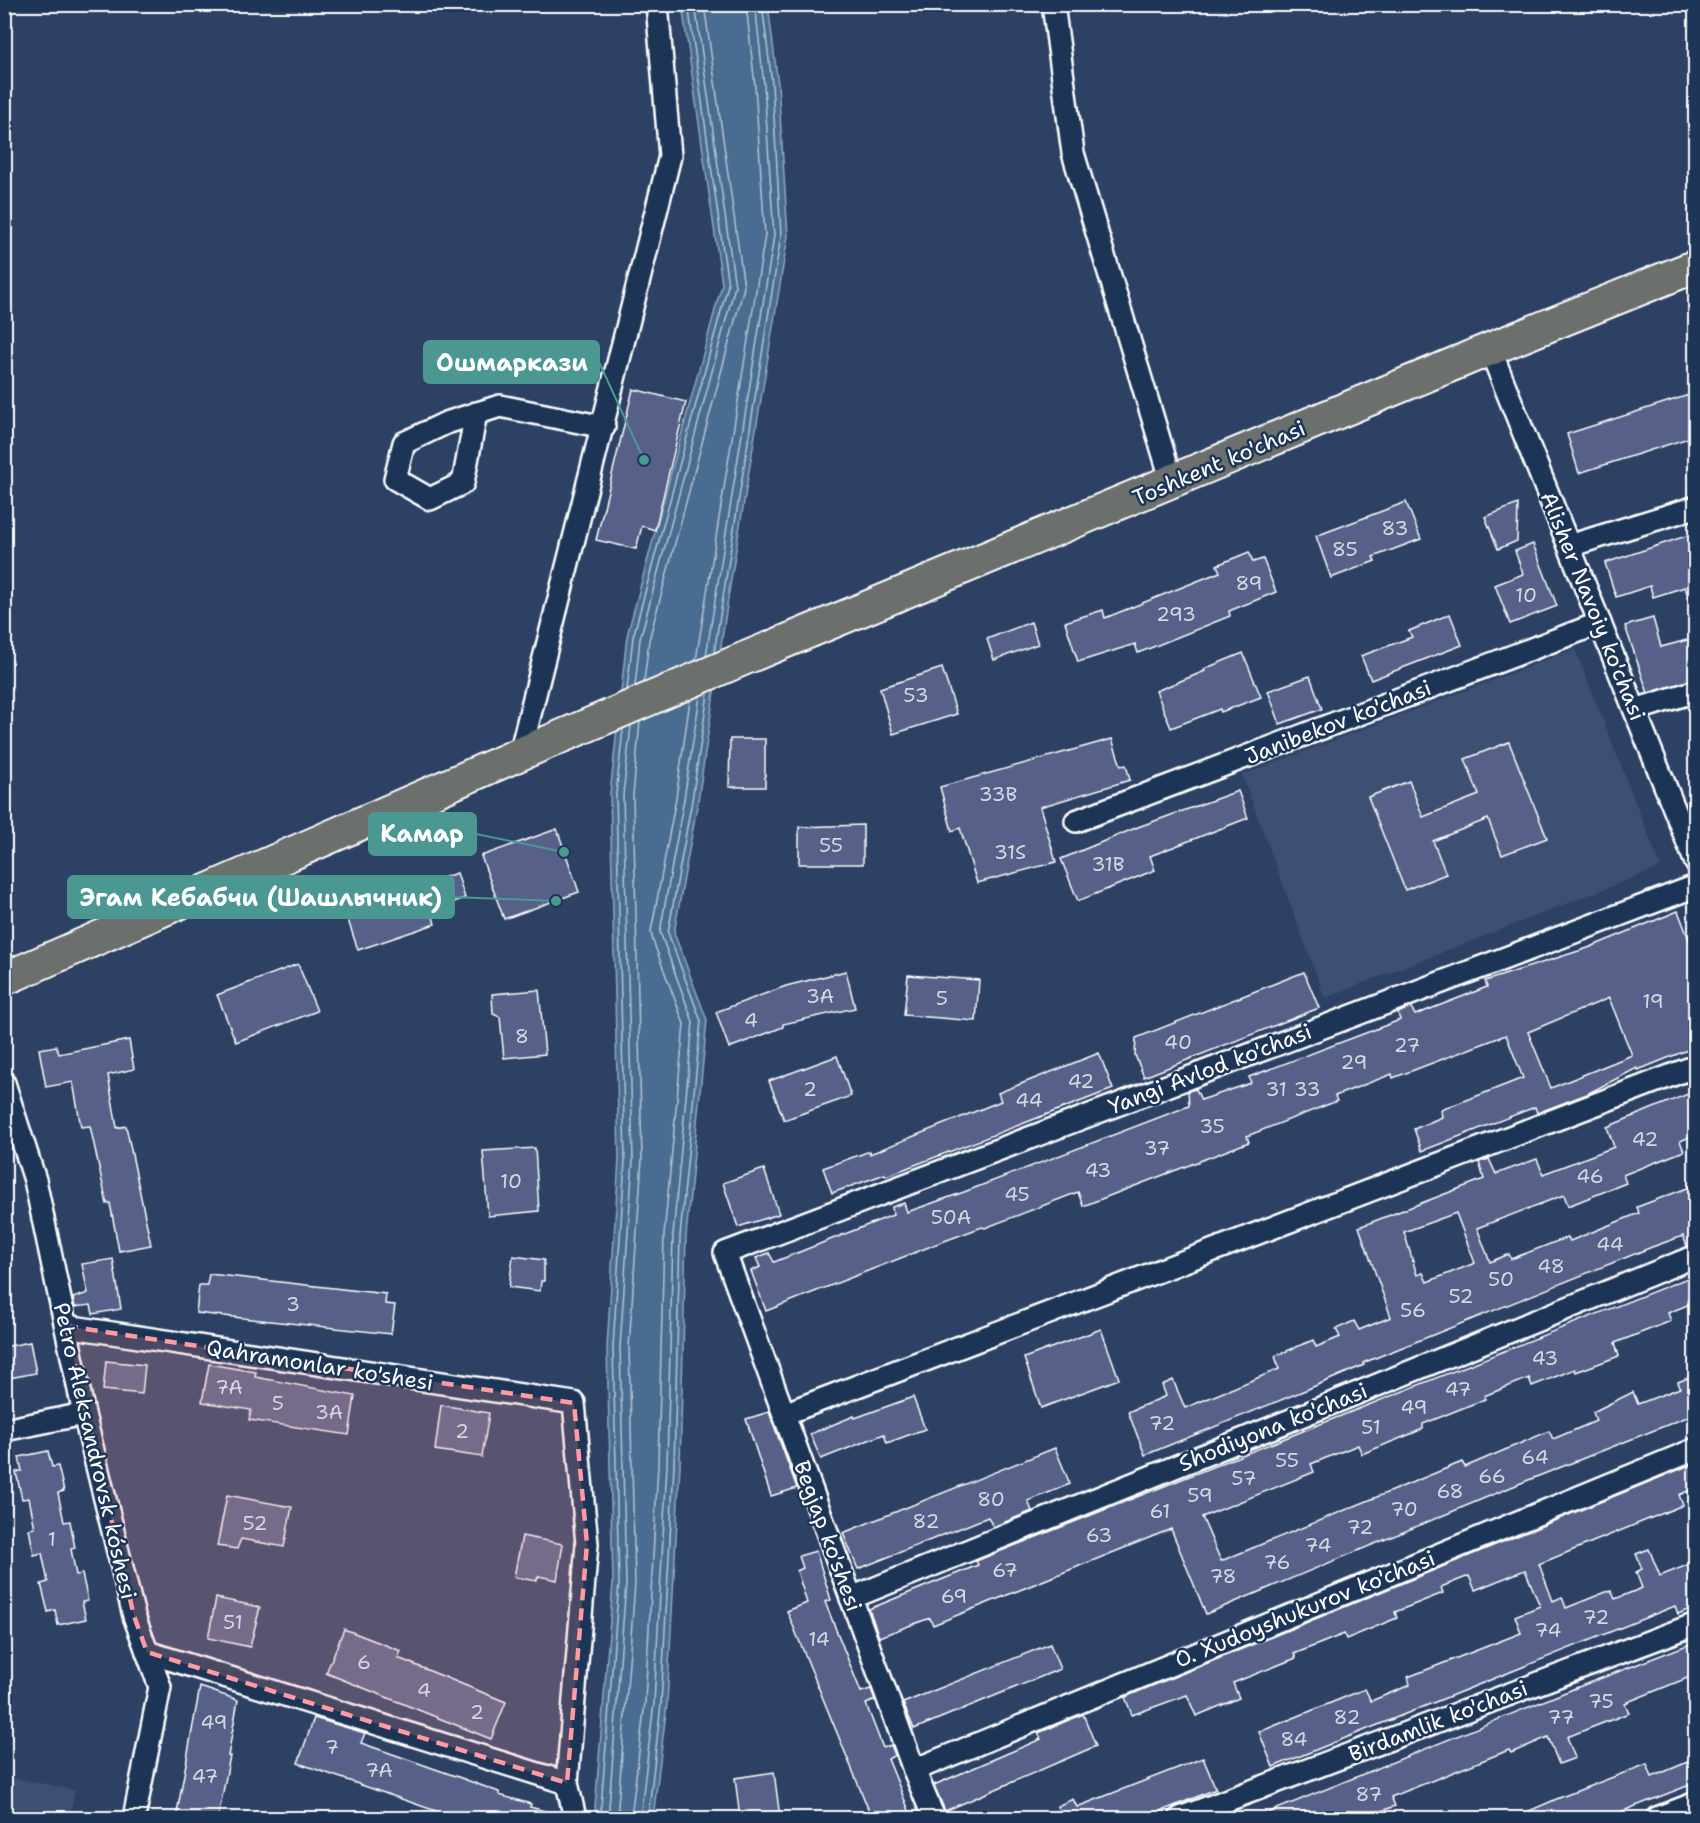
<svg xmlns="http://www.w3.org/2000/svg" width="1700" height="1823" viewBox="0 0 1700 1823" font-family="'Shantell Sans',sans-serif">
	<rect width="100%" height="100%" fill="#2d4165"/>
	<filter id="ink" filterUnits="userSpaceOnUse"><feTurbulence type="fractalNoise" baseFrequency=".0167" numOctaves="2"/><feDisplacementMap in="SourceGraphic" scale="12" xChannelSelector="R" yChannelSelector="G"/><feConvolveMatrix kernelMatrix="1 2 1 2 8 2 1 2 1" color-interpolation-filters="sRGB"/></filter>
	<g filter="url(#ink)">
		<g fill="#3d4f73">
			<path d="M1575,649L1661,867L1325,998L1242,775Z"/>
			<path d="M4,1776L75,1790L70,1818H5Z"/>
		</g>
		<path fill="#496d91" stroke="#92a7bd" stroke-width="1.5" d="M682,5H768L778,84L788,236L729,592L698,801L674,933L707,1020L686,1236L680,1465L667,1704L653,1818H598L595,1808L613,1583L607,1347L619,1159L610,794L627,636L722,284Z"/>
		<g fill="none" stroke-linecap="round" stroke-linejoin="round">
			<g stroke="#b6c5d3" stroke-width="1.5">
				<path d="M714,653L781,236L772,84L762,4"/>
				<path d="M706,656L774,236L764,85L755,4"/>
				<path d="M696,660L765,235L755,86L746,4"/>
				<path d="M644,682L649,640L744,287L704,4"/>
				<path d="M635,686L640,639L735,286L695,4"/>
				<path d="M627,690L633,637L728,285L688,4"/>
				<path d="M603,1818L601,1807L619,1583L613,1347L625,1160L616,794L623,729"/>
				<path d="M611,1818L609,1807L626,1583L620,1347L633,1160L623,795L631,726"/>
				<path d="M620,1818L618,1806L635,1584L629,1347L642,1159L633,795L640,721"/>
				<path d="M631,1818L645,1702L658,1465L664,1235L684,1024L653,941L651,932L676,798L690,700"/>
				<path d="M640,1818L654,1703L667,1465L673,1235L693,1022L660,932L684,799L700,696"/>
				<path d="M648,1818L661,1704L674,1465L680,1236L701,1021L668,933L692,800L708,693"/>
			</g>
		</g>
		<g fill="#566188" stroke="#fff" stroke-width="1.5" fill-rule="evenodd">
			<path d="M633,389L686,402L655,530L642,526L636,549L596,540Z"/>
			<path d="M1695,393V436L1579,473L1567,434Z"/>
			<path d="M1406,502L1421,539L1373,557L1375,561L1331,578L1316,536Z"/>
			<path d="M1518,504L1517,541L1498,549L1485,517Z"/>
			<path d="M1695,533V611L1693,612L1685,587L1653,597L1650,586L1616,597L1605,563Z"/>
			<path d="M1533,544L1557,606L1510,624L1495,585L1523,574L1515,551Z"/>
			<path d="M1249,552L1253,562L1263,559L1276,592L1229,611L1230,616L1138,653L1135,644L1078,662L1065,622L1103,610L1105,618L1220,572L1217,565Z"/>
			<path d="M1450,614L1462,645L1371,680L1361,656L1412,637L1409,631Z"/>
			<path d="M1653,618L1661,647L1691,639L1695,654V679L1648,693L1625,626Z"/>
			<path d="M1031,622L1038,644L994,660L987,639Z"/>
			<path d="M1243,653L1261,697L1221,712L1220,709L1171,728L1156,691L1205,671L1204,669Z"/>
			<path d="M942,668L957,714L893,734L880,688Z"/>
			<path d="M1310,676L1322,709L1280,724L1268,691Z"/>
			<path d="M730,739H765V787H729Z"/>
			<path d="M1112,739L1121,766L1126,765L1130,780L1040,807L1056,862L977,883L960,828L952,831L940,787Z"/>
			<path d="M1509,742L1547,838L1502,855L1488,819L1433,841L1446,874L1405,890L1368,797L1409,781L1423,817L1479,795L1465,759Z"/>
			<path d="M1238,791L1248,818L1150,856L1155,870L1078,901L1061,859L1138,827Z"/>
			<path d="M863,825V864H799V827Z"/>
			<path d="M557,829L579,892L504,919L481,856Z"/>
			<path d="M457,873L465,898L431,910L435,924L358,950L348,920L424,894L420,885Z"/>
			<path d="M1678,911L1695,955V1047L1638,1070L1637,1068L1587,1094L1537,1113L1535,1107L1422,1151L1414,1129L1442,1117L1441,1110L1523,1078L1506,1035L1393,1078L1392,1074L1335,1096L1337,1101L1247,1136L1249,1142L1083,1206L1078,1192L985,1228L982,1227L939,1243L766,1311L751,1271L760,1267L756,1258L769,1253L774,1262L893,1215L892,1207L904,1203L907,1212L964,1192L1189,1106L1188,1091L1196,1089L1201,1100L1251,1083L1249,1077L1400,1020L1398,1013L1409,1008L1411,1007L1415,1015L1487,987L1485,981L1588,948ZM1609,998L1632,1055L1551,1088L1528,1032Z"/>
			<path d="M298,964L317,1011L236,1042L217,995Z"/>
			<path d="M846,971L855,1008L783,1024V1027L729,1048L716,1012L786,986Z"/>
			<path d="M1304,972L1319,1008L1144,1077L1135,1055L1136,1038Z"/>
			<path d="M908,975L979,980L976,1021L904,1015Z"/>
			<path d="M539,990L545,1054L504,1058L500,1017L493,1014L492,994Z"/>
			<path d="M129,1040L134,1069L108,1075L117,1128L126,1126L151,1245L119,1251L110,1203L107,1204L90,1126L81,1127L73,1082L46,1087L39,1049L56,1046L59,1054Z"/>
			<path d="M1099,1053L1113,1089L886,1176L885,1174L832,1193L823,1168L870,1151V1154L1001,1101L998,1093Z"/>
			<path d="M837,1056L851,1096L784,1120L769,1081Z"/>
			<path d="M1695,1091V1135L1680,1141L1684,1151L1623,1175L1626,1183L1568,1206L1564,1195L1477,1228L1490,1262L1509,1254L1511,1259L1568,1237L1570,1241L1639,1213L1637,1207L1695,1185V1244L1687,1246L1683,1236L1652,1247L1363,1363L1364,1365L1308,1389L1145,1455L1128,1412L1166,1396L1162,1385L1173,1380L1185,1408L1279,1369L1275,1356L1313,1340L1316,1347L1340,1337L1336,1329L1354,1321L1359,1330L1391,1317L1359,1227L1484,1179L1479,1162L1489,1159L1496,1174L1537,1159L1543,1174L1614,1147L1607,1127ZM1456,1213L1475,1263L1427,1282L1423,1273L1417,1275L1404,1232Z"/>
			<path d="M535,1148L539,1211L488,1216L483,1151Z"/>
			<path d="M764,1169L779,1214L738,1227L723,1183Z"/>
			<path d="M513,1256L544,1260V1281H541L540,1291L509,1287Z"/>
			<path d="M113,1259L121,1309L93,1314L91,1305L75,1307L73,1298L88,1293L82,1264Z"/>
			<path d="M209,1274L386,1294L385,1304L395,1305L391,1334L196,1313L199,1285H207Z"/>
			<path d="M1695,1275V1302L1668,1313L1671,1321L1615,1343L1619,1356L1576,1372L1575,1369L1532,1386L1529,1378L1484,1396L1485,1399L1423,1424V1429L1362,1454L1358,1445L1311,1464L1314,1472L1202,1517L1221,1561L1462,1462L1465,1467L1549,1431L1553,1439L1596,1421L1593,1412L1633,1392L1638,1404L1680,1388L1678,1382L1695,1375V1414L1521,1483L1206,1614L1171,1529L933,1625L930,1618L879,1637L869,1609L978,1565L976,1561Z"/>
			<path d="M1101,1329L1119,1379L1041,1408L1024,1358Z"/>
			<path d="M30,1342L36,1373L4,1379V1347Z"/>
			<path d="M106,1361L145,1365L142,1394L103,1390Z"/>
			<path d="M209,1364L256,1372L255,1377L355,1396L349,1435L249,1420L251,1410L202,1402Z"/>
			<path d="M913,1397L925,1429L887,1443L884,1434L821,1459L810,1434L854,1416L855,1418Z"/>
			<path d="M441,1405L489,1413L482,1457L435,1450Z"/>
			<path d="M769,1412L797,1488L771,1496L746,1419Z"/>
			<path d="M1055,1448L1070,1484L1028,1501L1032,1511L993,1527L988,1517L858,1569L843,1533Z"/>
			<path d="M48,1451L52,1467L58,1466L64,1491L58,1493L64,1522L70,1521L75,1548L71,1549L76,1575L82,1574L88,1601L82,1602L86,1619L58,1625L55,1610L48,1612L41,1584L48,1582L42,1553L34,1555L29,1529L35,1528L29,1498L22,1499L16,1472L22,1471L19,1457Z"/>
			<path d="M1695,1463V1488L1679,1495L1683,1505L1539,1564L1553,1601L1562,1597L1566,1608L1611,1590L1615,1599L1642,1588L1636,1572L1642,1569L1636,1554L1649,1549L1660,1576L1695,1562V1607L1678,1614L1675,1606L1273,1767L1259,1732L1365,1689L1371,1701L1410,1685L1408,1677L1521,1633L1515,1616L1540,1606L1525,1570L1475,1590L1469,1576L1441,1587L1443,1593L1395,1612L1397,1618L1346,1639L1344,1634L1294,1654L1296,1658L1233,1683L1239,1698L1196,1716L1187,1695L1132,1715L1125,1697Z"/>
			<path d="M227,1495L292,1507L284,1547L241,1539L237,1549L217,1546Z"/>
			<path d="M522,1536L563,1544L557,1580L539,1576L536,1581L514,1577Z"/>
			<path d="M816,1551L831,1600L825,1602L861,1692L871,1689L875,1700L866,1704L883,1748L891,1745L895,1755L888,1759L912,1818H872L787,1611L807,1603L797,1571L803,1568L799,1556Z"/>
			<path d="M216,1598L260,1607L250,1647L208,1638Z"/>
			<path d="M344,1629L401,1651L398,1658L506,1702L491,1739L326,1673Z"/>
			<path d="M1695,1642V1675L1625,1703L1629,1713L1567,1737L1575,1758L1559,1764L1548,1737L1511,1753L1509,1750L1391,1797L1395,1806L1363,1818H1255L1573,1689Z"/>
			<path d="M1050,1644L1060,1669L914,1729L903,1703Z"/>
			<path d="M200,1687L238,1700L228,1756H230L218,1818H176Z"/>
			<path d="M1083,1714L1096,1746L945,1811L934,1785L1041,1739L1038,1733Z"/>
			<path d="M314,1718L365,1733L361,1743L461,1778L499,1792V1795L531,1804L530,1807L556,1814V1818H456L298,1763Z"/>
			<path d="M1203,1758L1216,1789L1144,1818H1051L1061,1814L1057,1806L1073,1799L1077,1807Z"/>
			<path d="M1695,1759V1783L1605,1818H1513L1559,1798L1647,1764L1652,1777Z"/>
			<path d="M774,1772L780,1818H740L735,1778Z"/>
		</g>
		<g fill="none" stroke-linecap="round" stroke-linejoin="round">
			<g stroke="#fff" stroke-width="26">
				<g id="minor">
					<path d="M1053,4L1073,153L1172,482"/>
					<path d="M1490,349L1696,863"/>
					<path d="M476,413L463,483L430,499L395,479L404,443L446,423L500,406L604,427"/>
					<path d="M1569,546L1696,507"/>
					<path d="M1635,710L1696,691"/>
					<path d="M520,754L670,156L657,4"/>
					<path d="M1076,821L1600,623"/>
					<path d="M4,1083L35,1180L84,1414L134,1616L160,1687L134,1818"/>
					<path d="M66,1326L574,1403L587,1544L567,1783L575,1818"/>
					<path d="M784,1414L1696,1066"/>
					<path d="M4,1430L84,1414"/>
					<path d="M851,1598L1696,1256"/>
					<path d="M147,1652L567,1783"/>
					<path d="M914,1770L1696,1449"/>
					<path d="M934,1818L914,1770L725,1253L1696,886"/>
					<path d="M1180,1818L1696,1624"/>
					<path d="M1657,1818L1696,1803"/>
				</g>
			</g>
			<g stroke="#fff" stroke-width="36">
				<path id="highway" d="M4,979L520,754L743,659L1490,349L1696,266"/>
			</g>
			<use href="#minor" stroke="#1d3557" stroke-width="21"/>
			<use href="#highway" stroke="#6c706d" stroke-width="32"/>
		</g>
	</g>
	<path fill="#ff9aa2" fill-opacity="0.2" stroke="#ff9aa2" stroke-width="4.5" stroke-dasharray="12 8" stroke-linejoin="round" d="M66,1326L574,1403L587,1544L567,1783L147,1652L134,1616Z"/>
	<g text-anchor="middle" dominant-baseline="central" stroke-width="5" stroke-linejoin="round" paint-order="stroke">
		<g font-size="20" fill="#d5d8e1">
			<text x="1395" y="528">83</text>
			<text x="1345" y="549">85</text>
			<text x="1249" y="583">89</text>
			<text x="1526" y="595">10</text>
			<text x="1176" y="614">293</text>
			<text x="916" y="695">53</text>
			<text x="998" y="794">33B</text>
			<text x="831" y="845">55</text>
			<text x="1010" y="852">31S</text>
			<text x="1108" y="864">31B</text>
			<text x="820" y="996">3A</text>
			<text x="942" y="998">5</text>
			<text x="1653" y="1001">19</text>
			<text x="751" y="1020">4</text>
			<text x="522" y="1036">8</text>
			<text x="1178" y="1042">40</text>
			<text x="1407" y="1045">27</text>
			<text x="1354" y="1062">29</text>
			<text x="1081" y="1081">42</text>
			<text x="810" y="1089">2</text>
			<text x="1293" y="1089">31 33</text>
			<text x="1029" y="1100">44</text>
			<text x="1212" y="1126">35</text>
			<text x="1645" y="1139">42</text>
			<text x="1157" y="1148">37</text>
			<text x="1098" y="1170">43</text>
			<text x="1590" y="1176">46</text>
			<text x="511" y="1181">10</text>
			<text x="1017" y="1194">45</text>
			<text x="951" y="1217">50A</text>
			<text x="1610" y="1244">44</text>
			<text x="1551" y="1266">48</text>
			<text x="1501" y="1279">50</text>
			<text x="1461" y="1296">52</text>
			<text x="293" y="1304">3</text>
			<text x="1413" y="1310">56</text>
			<text x="1545" y="1358">43</text>
			<text x="229" y="1387">7A</text>
			<text x="1458" y="1389">47</text>
			<text x="278" y="1403">5</text>
			<text x="1414" y="1407">49</text>
			<text x="329" y="1412">3A</text>
			<text x="1162" y="1423">72</text>
			<text x="1371" y="1427">51</text>
			<text x="462" y="1431">2</text>
			<text x="1535" y="1457">64</text>
			<text x="1287" y="1460">55</text>
			<text x="1492" y="1476">66</text>
			<text x="1244" y="1478">57</text>
			<text x="1450" y="1491">68</text>
			<text x="1200" y="1495">59</text>
			<text x="991" y="1499">80</text>
			<text x="1404" y="1509">70</text>
			<text x="1160" y="1511">61</text>
			<text x="926" y="1521">82</text>
			<text x="255" y="1523">52</text>
			<text x="1360" y="1527">72</text>
			<text x="1099" y="1535">63</text>
			<text x="52" y="1539">1</text>
			<text x="1318" y="1545">74</text>
			<text x="1277" y="1562">76</text>
			<text x="1005" y="1570">67</text>
			<text x="1223" y="1576">78</text>
			<text x="954" y="1596">69</text>
			<text x="1596" y="1617">72</text>
			<text x="233" y="1622">51</text>
			<text x="1548" y="1630">74</text>
			<text x="819" y="1639">14</text>
			<text x="364" y="1662">6</text>
			<text x="424" y="1690">4</text>
			<text x="1601" y="1701">75</text>
			<text x="477" y="1712">2</text>
			<text x="1347" y="1717">82</text>
			<text x="1561" y="1717">77</text>
			<text x="214" y="1722">49</text>
			<text x="1294" y="1739">84</text>
			<text x="332" y="1747">7</text>
			<text x="379" y="1770">7A</text>
			<text x="205" y="1776">47</text>
			<text x="1369" y="1794">87</text>
		</g>
		<g font-size="22" fill="#fff" stroke="#1d3557">
			<text transform="translate(1219 463) rotate(-23)">Toshkent ko'chasi</text>
			<text transform="translate(1593 606) rotate(68)">Alisher Navoiy ko'chasi</text>
			<text transform="translate(1338 722) rotate(-21)">Janibekov ko'chasi</text>
			<text transform="translate(1210 1069) rotate(-21)">Yangi Avlod ko'chasi</text>
			<text transform="translate(320 1365) rotate(9)">Qahramonlar ko'shesi</text>
			<text transform="translate(1273 1427) rotate(-22)">Shodiyona ko'chasi</text>
			<text transform="translate(95 1451) rotate(77)">Petro Aleksandrovsk kóshesi</text>
			<text transform="translate(828 1536) rotate(70)">Begjap ko'shesi</text>
			<text transform="translate(1305 1609) rotate(-22)">O. Xudoyshukurov ko'chasi</text>
			<text transform="translate(1438 1721) rotate(-21)">Birdamlik ko'chasi</text>
		</g>
	</g>
	<path fill="none" stroke="#4b9892" stroke-width="2" d="M644 460L599 362M564 852L476 834M556 901L454 897"/>
	<g fill="#4b9892" stroke="#1d3557" stroke-width="2">
		<circle cx="644" cy="460" r="6"/>
		<circle cx="564" cy="852" r="6"/>
		<circle cx="556" cy="901" r="6"/>
	</g>
	<g fill="#4b9892" stroke="#4b9892" stroke-width="2">
		<rect x="424" y="341" width="175" height="42" rx="6"/>
		<rect x="369" y="813" width="107" height="42" rx="6"/>
		<rect x="68" y="876" width="386" height="42" rx="6"/>
	</g>
	<g font-size="24" text-anchor="middle" font-weight="bold" fill="#fff">
		<text x="512" y="371">Ошмаркази</text>
		<text x="422" y="842">Камар</text>
		<text x="261" y="906">Эгам Кебабчи (Шашлычник)</text>
	</g>
	<rect width="1700" height="1823" fill="none" stroke="#1d3557" stroke-width="24"/>
	<rect x="12" y="12" width="1676" height="1799" fill="none" stroke="#fff" stroke-width="2" filter="url(#ink)"/>
</svg>
